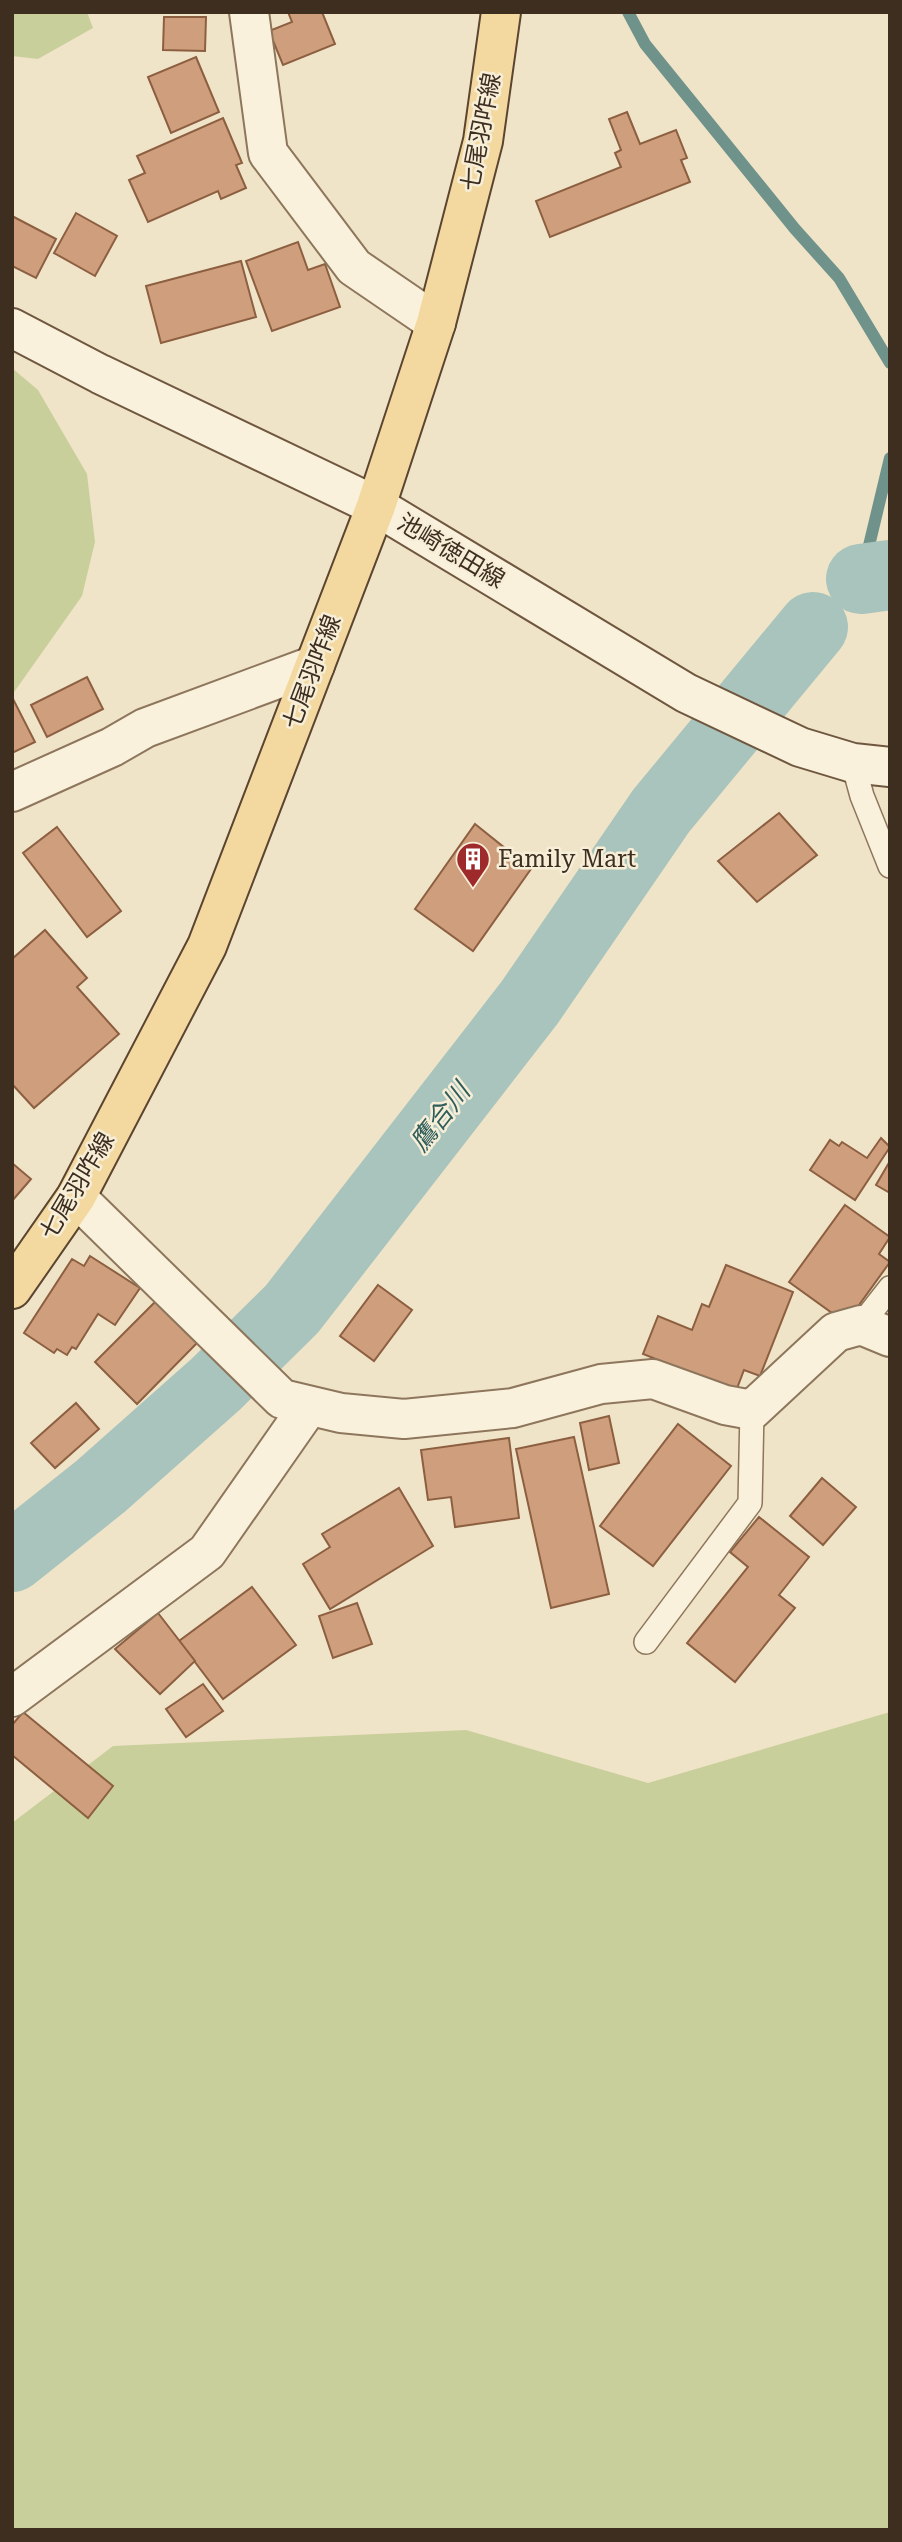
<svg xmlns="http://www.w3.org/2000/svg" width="902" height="2542" viewBox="0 0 902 2542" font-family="'Roboto Serif','Noto Sans JP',serif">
	<rect width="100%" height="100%" fill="#f0e4c8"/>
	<g fill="#c9cf9b">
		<path d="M12,12H87L93,28L38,59L12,56Z"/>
		<path d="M12,368L38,390L87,474L95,542L82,596L12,695Z"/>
		<path d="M890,1712V2530H12V1823L113,1746L466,1730L648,1783Z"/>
	</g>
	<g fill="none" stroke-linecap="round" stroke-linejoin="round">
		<g stroke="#6f938a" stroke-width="12">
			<path d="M628,12L645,44L795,229L839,278L890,363"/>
			<path d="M813,627L861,579L890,458"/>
		</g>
		<g stroke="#a9c4bc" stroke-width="70">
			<path d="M861,579L890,575"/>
			<path d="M12,1557L101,1486L216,1384L292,1309L530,1002L661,811L813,627"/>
		</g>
	</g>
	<g fill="#cf9f7d" stroke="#8d5f41" stroke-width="2">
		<path d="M288,12H322L335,44L283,65L269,31L292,22Z"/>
		<path d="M164,17H206L205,51L163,50Z"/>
		<path d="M196,57L219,112L171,133L148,77Z"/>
		<path d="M627,112L640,144L676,130L687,158L681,160L690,182L550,237L536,201L621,167L615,153L621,150L609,119Z"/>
		<path d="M223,118L242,163L236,165L246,188L221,199L218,191L148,222L129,180L145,173L137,156Z"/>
		<path d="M76,213L117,236L95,276L54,253Z"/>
		<path d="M12,216L56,239L36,278L12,266Z"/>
		<path d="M298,242L308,270L325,264L340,307L272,331L246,261Z"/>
		<path d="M241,261L256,317L161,343L146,286Z"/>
		<path d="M87,677L103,709L47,737L31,705Z"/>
		<path d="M12,697L35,742L12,753Z"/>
		<path d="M779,813L817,855L757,902L718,861Z"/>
		<path d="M475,824L531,869L473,951L415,909Z"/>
		<path d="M57,827L121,911L87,937L23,853Z"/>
		<path d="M45,930L87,978L77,987L119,1034L34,1108L12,1084V959Z"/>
		<path d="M881,1138L890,1147L855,1200L810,1170L830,1140L839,1146L842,1142L867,1158Z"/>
		<path d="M890,1161V1193L876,1185Z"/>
		<path d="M12,1163L31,1179L12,1201Z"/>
		<path d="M845,1205L890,1237L879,1254L890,1262L846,1323L789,1282Z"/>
		<path d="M90,1256L140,1288L115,1325L98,1314L76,1349L72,1347L67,1355L57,1349L54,1353L24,1333L72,1259L84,1266Z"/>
		<path d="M726,1265L793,1292L760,1376L744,1370L736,1391L643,1354L658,1316L692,1330L702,1304L709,1307Z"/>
		<path d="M378,1285L412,1310L374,1361L340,1336Z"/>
		<path d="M155,1302L197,1343L137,1404L95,1362Z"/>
		<path d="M76,1403L99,1429L55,1468L31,1443Z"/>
		<path d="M609,1416L619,1463L589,1470L580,1423Z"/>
		<path d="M678,1424L731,1466L653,1566L600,1526Z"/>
		<path d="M574,1437L609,1594L551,1608L516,1449Z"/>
		<path d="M509,1438L519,1518L455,1527L451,1497L428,1500L421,1450Z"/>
		<path d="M822,1478L856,1507L823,1545L790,1516Z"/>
		<path d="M399,1488L433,1546L330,1609L303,1564L330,1547L322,1534Z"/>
		<path d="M759,1517L809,1557L779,1595L795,1608L735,1682L687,1643L748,1567L730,1552Z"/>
		<path d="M252,1587L296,1645L223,1699L179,1641Z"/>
		<path d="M357,1603L372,1644L333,1658L319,1616Z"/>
		<path d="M158,1613L195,1661L160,1694L115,1649Z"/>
		<path d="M203,1684L223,1711L186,1737L166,1709Z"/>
		<path d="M23,1712L113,1786L88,1818L12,1755V1725Z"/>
	</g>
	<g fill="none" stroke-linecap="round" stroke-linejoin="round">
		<g stroke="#8d765c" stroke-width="26">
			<g id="lane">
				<path d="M853,763L862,796L890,866"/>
				<path d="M861,1325L890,1288"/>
				<path d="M646,1642L750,1503L752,1410"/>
			</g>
		</g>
		<g stroke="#8d765c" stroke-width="42">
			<g id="street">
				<path d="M249,12L268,153L354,267L436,323"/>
				<path d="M12,792L112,747L145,728L315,665"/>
				<path d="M76,1197L282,1399L341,1413L404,1419L513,1408L601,1384L653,1379L725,1405L752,1410L836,1332L861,1325L890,1337"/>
				<path d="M12,1697L207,1552L309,1406"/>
			</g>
		</g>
		<g stroke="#6f573f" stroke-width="42">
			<path id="secondary" d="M12,328L100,374L376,506L686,693L800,747L853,763L890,767"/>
		</g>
		<g stroke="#5b4430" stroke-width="42">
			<path id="primary" d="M12,1289L76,1197L207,946L376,506L436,323L483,141L501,12"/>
		</g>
		<use href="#lane" stroke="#faf1dc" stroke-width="23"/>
		<use href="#street" stroke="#faf1dc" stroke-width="38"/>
		<use href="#secondary" stroke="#faf1dc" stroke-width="38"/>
		<use href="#primary" stroke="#f3d9a0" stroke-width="38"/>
	</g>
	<defs>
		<g id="building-pin" transform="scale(1.75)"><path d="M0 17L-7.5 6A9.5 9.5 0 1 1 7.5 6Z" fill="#9e2a2b" stroke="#f7eed8"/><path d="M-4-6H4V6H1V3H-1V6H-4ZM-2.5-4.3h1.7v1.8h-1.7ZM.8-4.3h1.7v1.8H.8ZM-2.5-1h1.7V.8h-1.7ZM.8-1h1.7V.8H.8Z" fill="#fff"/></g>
	</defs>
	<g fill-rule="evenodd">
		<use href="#building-pin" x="473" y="859"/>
	</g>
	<g text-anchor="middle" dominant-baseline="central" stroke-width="5" stroke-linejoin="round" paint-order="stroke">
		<g font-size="24" fill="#3d2e20" stroke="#f7eed8">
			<text transform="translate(481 132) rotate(-79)">七尾羽咋線</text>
			<text transform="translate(451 551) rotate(31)">池崎徳田線</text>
			<text transform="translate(312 672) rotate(-69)">七尾羽咋線</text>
			<text transform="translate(77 1186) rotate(-59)">七尾羽咋線</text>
		</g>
		<g font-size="24" fill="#3d2e20" stroke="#f7eed8" text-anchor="start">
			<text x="498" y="859">Family Mart</text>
		</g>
		<g font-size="26" font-style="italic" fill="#2f5d5a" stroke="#f7eed8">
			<text transform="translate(440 1117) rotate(-52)">鷹合川</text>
		</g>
	</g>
	<rect width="902" height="2542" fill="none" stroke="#3d2e20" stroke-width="28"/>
</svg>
